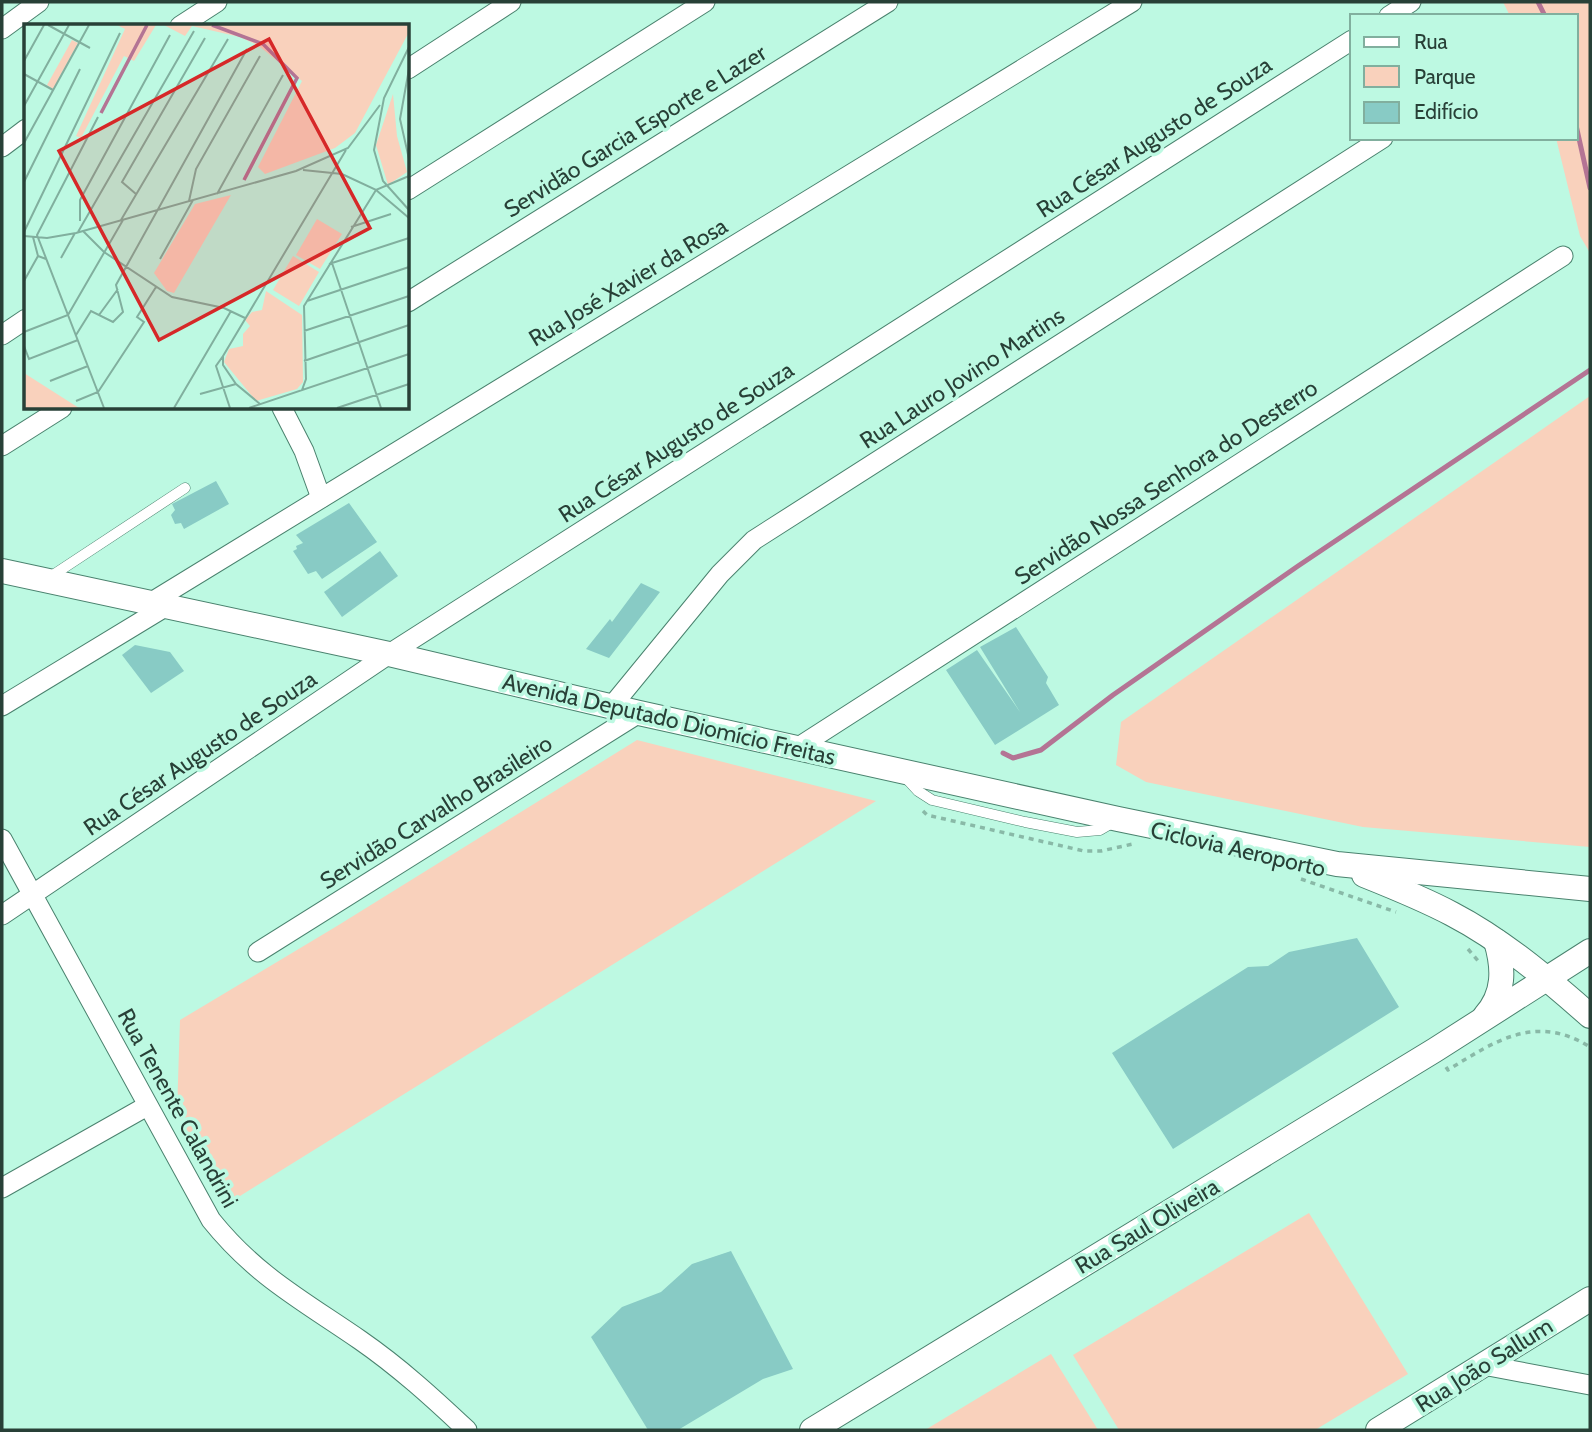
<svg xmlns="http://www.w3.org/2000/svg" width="1592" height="1432" viewBox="0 0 1592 1432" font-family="Cabin,sans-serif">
	<rect width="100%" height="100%" fill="#bdf9e2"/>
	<g fill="#f9d1bc">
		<path d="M1503,2H1590V253L1580,236L1556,138H1576V16H1510Z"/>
		<path d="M1590,396V847L1363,827L1146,782L1116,765L1121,722Z"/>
		<path d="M637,740L876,801L232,1201L200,1165L177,1112L180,1020L337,926Z"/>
		<path d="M1309,1213L1408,1374L1315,1430H1119L1073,1355Z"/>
		<path d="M1051,1354L1098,1430H925Z"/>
	</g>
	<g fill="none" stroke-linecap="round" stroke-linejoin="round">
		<g stroke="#b47494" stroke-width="5">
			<path d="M1538,2L1545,16"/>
			<path d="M1576,125L1590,188"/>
			<path d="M1003,753L1013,758L1041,750L1113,695L1298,566L1590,370"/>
		</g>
	</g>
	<g fill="#88cbc5">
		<path d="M216,481L229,504L184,529L181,523L175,524L171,515L175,510L172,504Z"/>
		<path d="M349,503L377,542L322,579L316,571L308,574L293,551L297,549L296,546L303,543L296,535Z"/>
		<path d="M380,551L398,576L342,617L324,592Z"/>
		<path d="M641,583L660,592L609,658L586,649L610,619L612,622Z"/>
		<path d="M1016,627L1048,677L1046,683L1059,705L995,745L946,670L977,650L1020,712L980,647Z"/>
		<path d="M135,645L170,652L184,671L151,693L122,655Z"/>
		<path d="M1357,938L1399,1007L1173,1149L1112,1053L1248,967L1268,966L1289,952Z"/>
		<path d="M731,1251L793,1369L763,1379L678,1430H648L591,1337L622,1307L661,1292L692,1264Z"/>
	</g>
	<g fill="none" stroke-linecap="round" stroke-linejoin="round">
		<g stroke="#4a826e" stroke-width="11">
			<g id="service">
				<path d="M50,577L185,488"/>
				<path d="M906,778L918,791L932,800L1025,822L1077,832L1100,830L1112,823"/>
			</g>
		</g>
		<g stroke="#4a826e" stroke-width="21">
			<g id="minor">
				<path d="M1389,16L1411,2"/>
				<path d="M180,26L217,2"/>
				<path d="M2,29L39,2"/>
				<path d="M408,69L511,2"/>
				<path d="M2,147L26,129"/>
				<path d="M408,190L705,2"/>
				<path d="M408,302L888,2"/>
				<path d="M2,335L26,319"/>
				<path d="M282,408L304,451L321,498"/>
				<path d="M2,446L62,408"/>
				<path d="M150,603L1132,2"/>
				<path d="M2,706L165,607"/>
				<path d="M611,707L720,574L754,540L1383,138"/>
				<path d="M797,748L1563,256"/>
				<path d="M2,839L211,1220C256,1276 302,1300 360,1340C399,1367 433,1398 467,1430"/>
				<path d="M2,915L389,654L1352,40"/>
				<path d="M258,952L639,713"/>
				<path d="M2,1188L147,1106"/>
				<path d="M1483,1365L1590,1385"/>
			</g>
		</g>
		<g stroke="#4a826e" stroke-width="26">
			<g id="tertiary">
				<path d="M2,571L389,654L639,713L1118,819L1337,864L1590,889"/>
				<path d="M1364,875C1394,887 1424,899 1452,914C1502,940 1548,979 1590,1016"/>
				<path d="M1485,1016C1505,994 1504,968 1496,941"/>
				<path d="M812,1430L1435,1050L1590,951"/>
				<path d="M1378,1430L1590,1299"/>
			</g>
		</g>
		<g stroke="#89b9a7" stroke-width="3.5" stroke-dasharray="5 5" stroke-linecap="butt">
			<path d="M923,811L927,815L1084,851H1101L1133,844"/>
			<path d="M1301,879L1396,912"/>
			<path d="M1468,949L1479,962"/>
			<path d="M1446,1067L1448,1070C1495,1041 1536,1013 1590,1047"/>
		</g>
		<use href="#service" stroke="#fff" stroke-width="10"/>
		<use href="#minor" stroke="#fff" stroke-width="19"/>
		<use href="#tertiary" stroke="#fff" stroke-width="24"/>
	</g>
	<g text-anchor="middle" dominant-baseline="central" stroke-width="7" stroke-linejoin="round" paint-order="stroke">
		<g font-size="23" fill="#284037" stroke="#bdf9e2">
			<text transform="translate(635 131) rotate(-32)">Servidão Garcia Esporte e Lazer</text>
			<text transform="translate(1154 137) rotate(-33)">Rua César Augusto de Souza</text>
			<text transform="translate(628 282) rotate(-31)">Rua José Xavier da Rosa</text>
			<text transform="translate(962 378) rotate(-33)">Rua Lauro Jovino Martins</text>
			<text transform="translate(676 442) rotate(-33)">Rua César Augusto de Souza</text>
			<text transform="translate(1166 482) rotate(-33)">Servidão Nossa Senhora do Desterro</text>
			<text transform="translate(669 719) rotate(13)">Avenida Deputado Diomício Freitas</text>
			<text transform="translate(200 753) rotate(-34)">Rua César Augusto de Souza</text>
			<text transform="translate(436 812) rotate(-32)">Servidão Carvalho Brasileiro</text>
			<text transform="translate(1238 849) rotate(13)">Ciclovia Aeroporto</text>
			<text transform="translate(178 1108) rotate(61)">Rua Tenente Calandrini</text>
			<text transform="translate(1147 1226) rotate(-31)">Rua Saul Oliveira</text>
			<text transform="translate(1484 1365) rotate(-32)">Rua João Sallum</text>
		</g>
	</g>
	<g transform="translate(24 24)">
		<rect width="385" height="385" fill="#bdf9e2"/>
		<path d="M93,1H132L110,37L100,32L57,114L52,112L101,5ZM140,1H385V8L331,109L311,124L241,150L234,143L278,57L235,22L216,13L168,2L161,12ZM48,16L54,19L29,65L23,61ZM369,70L373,112L383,148L364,161L352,121ZM207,171L150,269L143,267L130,249L171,180ZM293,195L318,210L296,245L272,231ZM269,232L295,248L275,282L249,266ZM242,267L278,291L279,358L273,365L232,377L200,338L205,325L219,322V310L226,302L221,296L228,288L238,286ZM0,349L55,384H0Z" fill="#f9d1bc"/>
		<path fill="none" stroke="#b47494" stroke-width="3.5" d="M188,1L239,20L273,54L220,156M77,89L123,1"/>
		<path fill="none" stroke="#81af9e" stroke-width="2" d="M24,1L66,24M385,23L360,74L350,126L359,157L385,186M0,37L20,1M385,45L376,95L385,135M0,50L29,66M0,82L45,1M74,93L13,211L80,384M0,119L65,1M279,146L318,150L352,166L385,152M0,158L56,45M352,166L385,194M112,170L98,158L181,14M193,170L259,51M165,177L172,145L236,32M97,196L204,15M56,197V176L146,11M327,203L367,190M59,207L80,228L148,273L200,284L221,294M0,208L96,9M54,208L170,7M0,212L23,214L52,209L272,147L324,124L356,81M9,213L14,232L22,235M37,234L51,209M136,235L169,176M308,239L357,384M305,240L385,214M0,257L14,232M283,277L385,243M75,291L94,265M280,307L385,272M0,308L44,291L99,196M52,311L67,287L89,298L99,288L92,261L223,25M0,322L5,335L54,316M199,332L192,342L206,384M280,337L385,301M26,357L64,342M278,366L282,355L280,282L352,166M176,370L212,360M52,377L74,368L120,298L113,293L132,263M236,380L212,360L199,341V332L322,126M150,384L207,287M225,384L385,330M313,384L385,360"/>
		<path fill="#d62828" fill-opacity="0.15" stroke="#d62828" stroke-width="3.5" d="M245,15L346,204L135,316L35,127Z"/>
		<rect width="385" height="385" fill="none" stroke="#284037" stroke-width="3.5"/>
	</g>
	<rect width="1592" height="1432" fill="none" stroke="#284037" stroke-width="7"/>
	<rect x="1350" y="14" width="228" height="126" fill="#bdf9e2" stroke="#81af9e" stroke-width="2"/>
	<rect x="1364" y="37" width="35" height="10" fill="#ffffff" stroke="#81af9e" stroke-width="2"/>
	<text x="1414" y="49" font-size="21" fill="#284037">Rua</text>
	<rect x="1364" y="66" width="35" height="21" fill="#f9d1bc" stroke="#81af9e" stroke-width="2"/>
	<text x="1414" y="84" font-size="21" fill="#284037">Parque</text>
	<rect x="1364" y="102" width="35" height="21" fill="#88cbc5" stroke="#81af9e" stroke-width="2"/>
	<text x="1414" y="119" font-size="21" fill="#284037">Edifício</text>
</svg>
